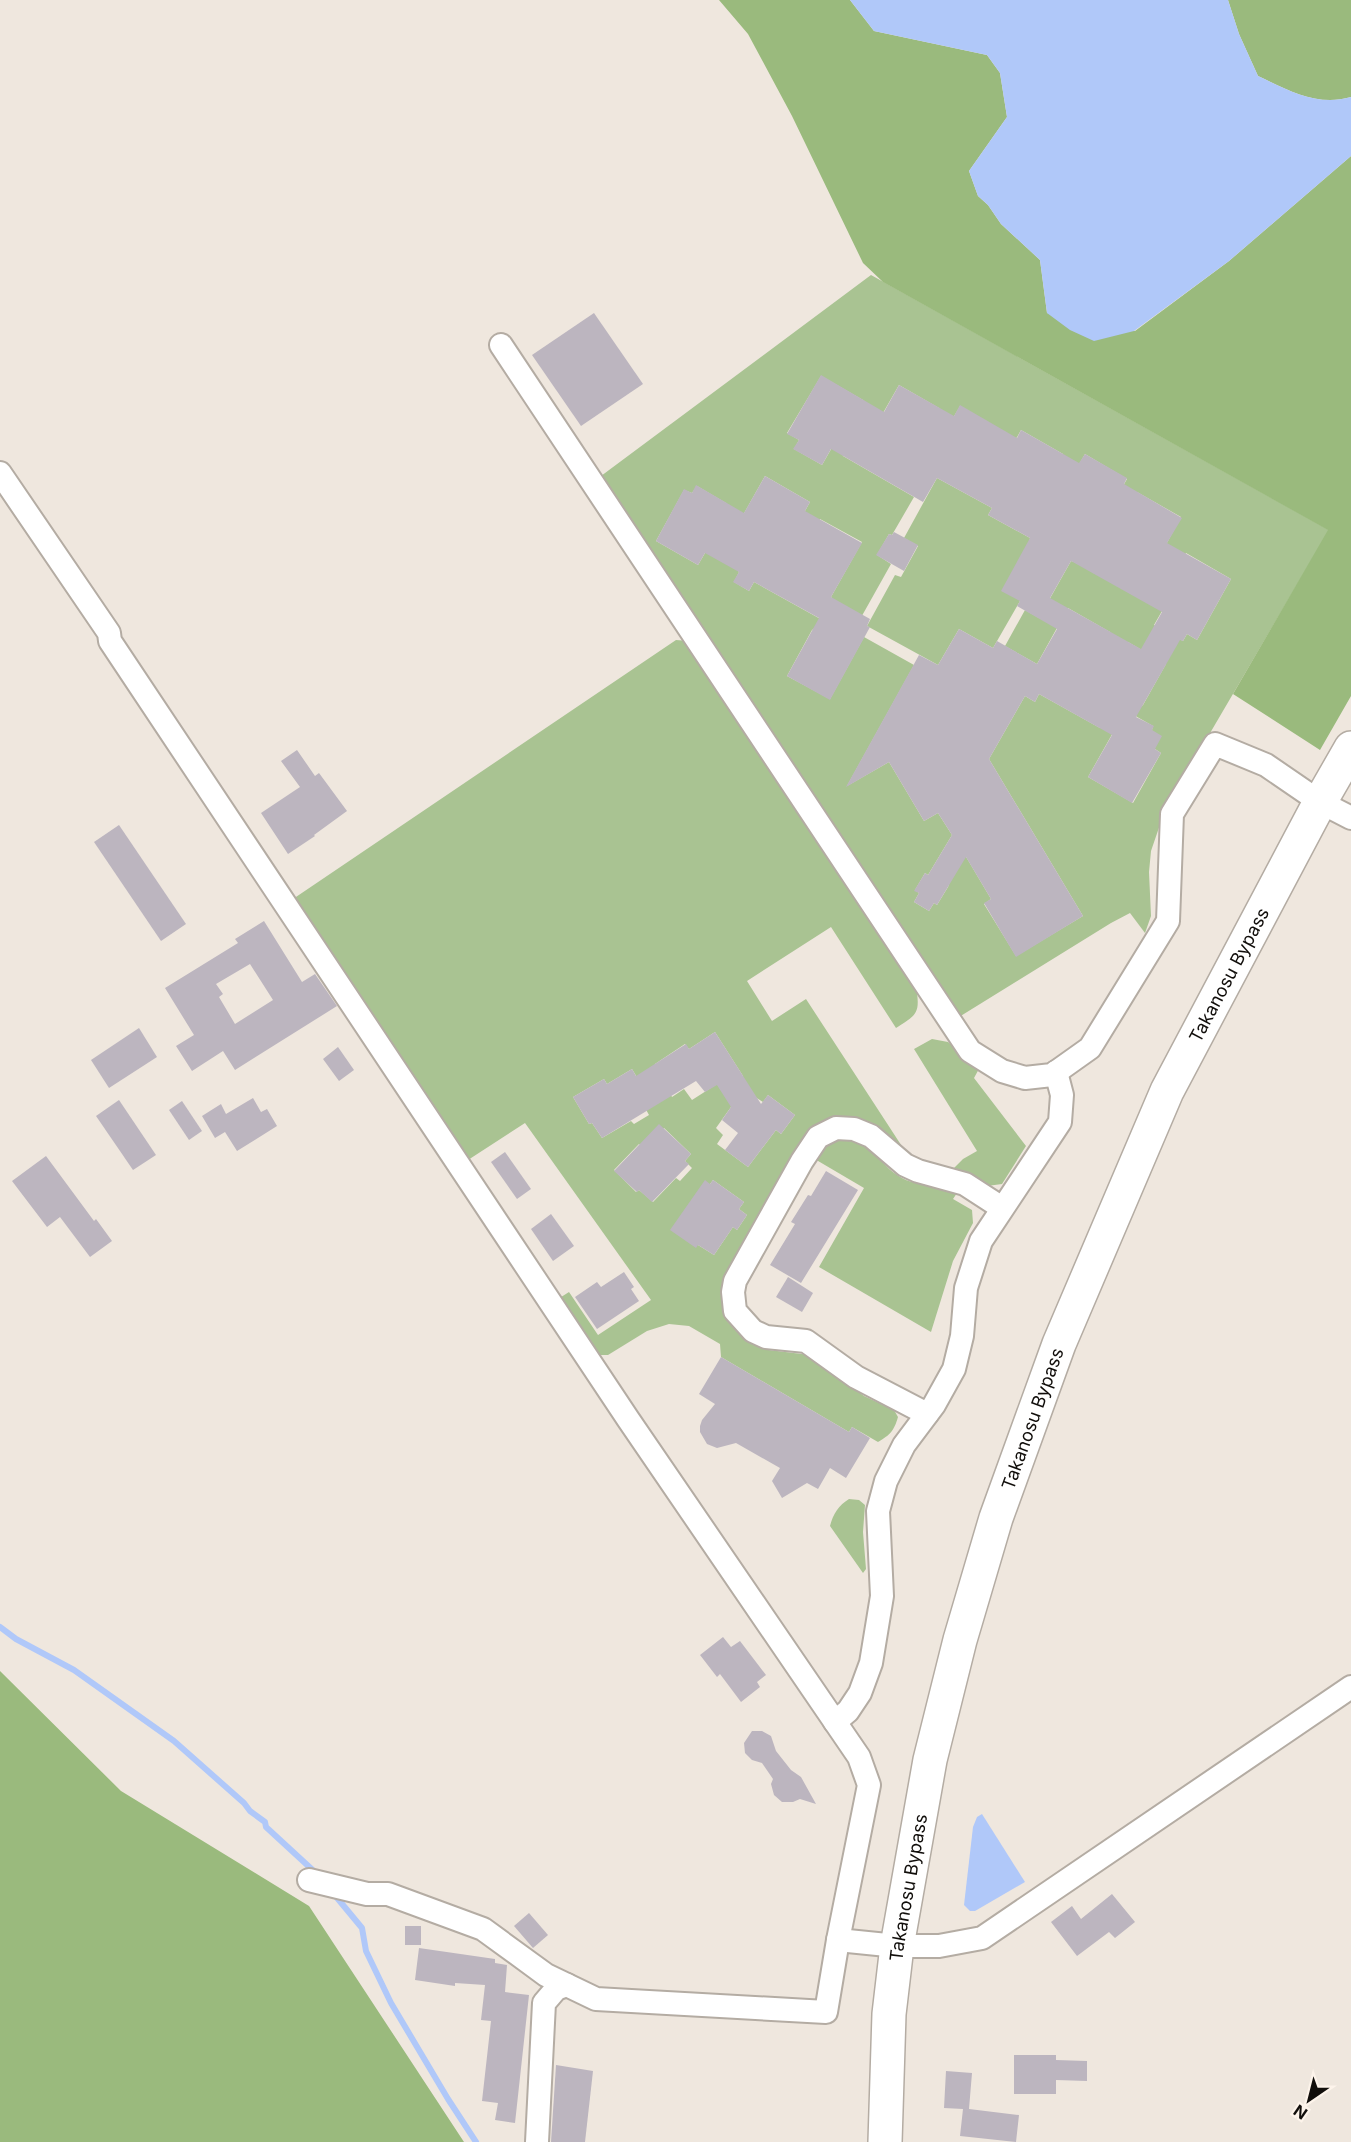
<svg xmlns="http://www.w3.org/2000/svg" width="1351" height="2142" viewBox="0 0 1351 2142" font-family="Inter,sans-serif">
	<rect width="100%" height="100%" fill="#efe7de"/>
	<g fill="#a9c392" fill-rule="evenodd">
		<path d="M871,275L1329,530L1165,810L1151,851L1149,872L1151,916L1145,933L1130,913L1111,923L959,1017L601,476ZM821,376L863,400L867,441L899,385L939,408L926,465L960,406L988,489L1021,430L1063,454L1052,511L1085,454L1127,479L1102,522L1137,492L1181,517L1156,563L1169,583L1186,553L1231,579L1197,640L1187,634L1183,641L1154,625L1170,597L1071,561L1039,618L1025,610L1005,646L1037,664L1068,608L1110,632L1096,697L1128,642L1166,664L1143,705L1132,714L1153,726L1152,730L1155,749L1161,753L1133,803L1088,777L1119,722L1100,728L1039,694L1035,702L1025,696L989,759L1083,916L1016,956L984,904L991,899L962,850L948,887L937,905L934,903L929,911L914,902L919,893L915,890L925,873L928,875L952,835L938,813L924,821L889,762L847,786L914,665L864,637L830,699L787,676L812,630L824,621L754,582L749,591L734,582L739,572L715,536L698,565L656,541L684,490L692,493L697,486L726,503L738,524L765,476L810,502L777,561L796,562L820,519L862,542L831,597L854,630L891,564L877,555L889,534L892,535L914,497L843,456L838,437L822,465L794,449L799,440L787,433Z"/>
		<path d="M937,478L992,508L988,515L1030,538L1020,601L993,648L959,629L938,665L867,626L895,575L901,577L918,546L904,538Z"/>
		<path d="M676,640L689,641L917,993C920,1015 914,1016 896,1028L831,927L747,981L772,1021L806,999L905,1151L871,1125L856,1118H837L726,1311L736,1331L749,1340L769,1350L810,1355L864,1396L894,1410L898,1417C894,1431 890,1435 878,1442L852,1427L849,1432L721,1357L720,1344L689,1326L669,1324L647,1331L608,1355H600L592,1350L558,1299L569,1292L598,1335L651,1300L525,1123L468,1160L290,901ZM715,1032L743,1076L721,1090L717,1084L692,1100L684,1089L672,1097L655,1064L685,1044L689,1049ZM632,1069L651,1101L644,1106L649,1115L634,1124L631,1121L602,1138L592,1123L589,1124L573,1097L604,1079L607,1084ZM768,1095L795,1115L781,1134L776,1130L748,1167L717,1144L723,1135L716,1128L736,1100L755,1097L763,1102ZM664,1128L691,1154L685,1161L692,1168L680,1181L676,1178L653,1202L639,1190L636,1192L614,1170L639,1144L644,1148ZM713,1180L744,1202L739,1209L747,1215L737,1230L733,1227L714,1255L698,1245L696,1203Z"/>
		<path d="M932,1039L948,1042L980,1067L974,1078L1026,1146L1002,1184L987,1186L954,1168L963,1159L977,1151L914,1049Z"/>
		<path d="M842,1138C880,1141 874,1163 902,1178C914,1185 926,1183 939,1186C945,1188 951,1191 957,1193L953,1199L972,1210L973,1223L953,1261L931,1332L819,1267L864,1188L813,1158L827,1144Z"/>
		<path d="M849,1499L859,1500L865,1505L863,1532L866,1569L863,1573L830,1526C833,1514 839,1505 849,1499Z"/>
	</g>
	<g fill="#9aba7d">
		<path d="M719,0H850L874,31L987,55L1000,73L1007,117L969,171L978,196L988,205L1001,224L1040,260L1047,313L1135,331L1229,261L1351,156V696L1320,750L1233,694L1328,530L883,282L863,263L792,116L748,34Z"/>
		<path d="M1228,0H1351V97C1317,107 1288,90 1258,76L1239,34Z"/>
		<path d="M0,1671L121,1791L309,1906L464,2142H0Z"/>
	</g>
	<g fill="#b0c8f9">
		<path d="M850,0H1228L1239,34L1258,76C1288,90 1317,107 1351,97V156L1229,261L1134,331L1094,341L1070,330L1047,313L1040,260L1001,224L988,205L978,196L969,171L1007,117L1000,73L987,55L874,31Z"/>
		<path d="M982,1814L1025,1882L975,1911H970L964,1905L973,1827L977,1817Z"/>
	</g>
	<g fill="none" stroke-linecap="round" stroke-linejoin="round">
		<g stroke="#b0c8f9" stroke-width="6">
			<path d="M0,1627L16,1639L74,1670L174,1741L244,1803L250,1811L265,1822L266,1827L317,1874"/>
			<path d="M333,1893L362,1928L366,1951L391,2003L448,2099L476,2142"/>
		</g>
	</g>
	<g fill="#bcb5bf" fill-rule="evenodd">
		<path d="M594,313L643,384L581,426L532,355Z"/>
		<path d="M821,375L884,412L899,385L954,416L960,405L1017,438L1021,430L1079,463L1085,454L1127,478L1124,484L1182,518L1167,543L1231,579L1197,640L1187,634L1183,641L1180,640L1136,717L1154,726L1152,730L1162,736L1155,749L1161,753L1132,803L1088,777L1112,735L1039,694L1035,702L1025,696L989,759L1083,916L1016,957L984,903L991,899L966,857L937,905L934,903L929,911L914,902L919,893L914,891L925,873L928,875L952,835L938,813L924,821L889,762L846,787L919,655L938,665L959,629L993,648L997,641L1037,664L1057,629L1017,606L1020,601L1001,591L1030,538L988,515L992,508L937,478L923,502L831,449L822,465L793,449L799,440L787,434ZM1071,561L1162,612L1141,649L1050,598Z"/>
		<path d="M765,476L810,502L805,511L862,543L831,597L870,619L867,626L870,627L830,700L787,676L819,618L754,582L749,591L733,582L739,572L705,553L698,565L656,541L684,489L692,493L696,485L744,513Z"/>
		<path d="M894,532L918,545L904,571L876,555L889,534L892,535Z"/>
		<path d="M297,750L315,776L319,773L347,811L314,835L315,836L288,854L261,813L300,787L281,761Z"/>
		<path d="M119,825L186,924L161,941L94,842Z"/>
		<path d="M264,921L302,982L315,974L337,1006L235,1070L223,1051L192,1071L176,1046L194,1035L165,988L238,943L235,939ZM250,964L273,1000L235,1024L219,997L223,994L216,984Z"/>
		<path d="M139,1028L157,1057L109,1088L91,1060Z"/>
		<path d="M715,1032L761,1104L768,1095L795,1115L781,1134L776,1130L748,1167L725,1150L738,1133L722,1120L731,1107L717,1085L705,1092L696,1081L602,1138L592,1123L589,1124L573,1097L604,1079L607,1084L632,1069L636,1076L686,1044L689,1049Z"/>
		<path d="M338,1047L354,1070L339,1081L323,1059Z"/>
		<path d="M253,1098L261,1112L267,1109L277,1126L237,1151L225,1132L215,1138L202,1116L221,1104L226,1114Z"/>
		<path d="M119,1100L156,1155L133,1170L96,1116Z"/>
		<path d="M182,1101L202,1131L189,1140L169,1110Z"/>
		<path d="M659,1124L691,1154L685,1161L689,1164L652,1202L639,1190L637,1192L614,1171Z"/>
		<path d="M505,1152L531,1189L517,1199L491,1162Z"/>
		<path d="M46,1156L94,1221L96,1219L112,1241L90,1257L60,1217L47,1227L12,1181Z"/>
		<path d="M826,1171L858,1190L801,1283L770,1265L795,1224L791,1222L808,1195L811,1196Z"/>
		<path d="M705,1180L710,1184L713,1180L744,1202L739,1209L747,1215L737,1230L733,1227L714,1255L698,1245L696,1248L670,1230Z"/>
		<path d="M551,1214L574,1246L553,1261L531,1229Z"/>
		<path d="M624,1272L634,1287L631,1289L639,1301L597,1329L575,1297L597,1282L601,1287Z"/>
		<path d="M788,1277L813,1293L802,1312L776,1297Z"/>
		<path d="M721,1357L849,1432L852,1427L870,1438L846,1478L830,1468L818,1489L807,1483L782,1498L772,1481L780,1468L736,1443L717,1448L707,1444L700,1432V1426L702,1420L715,1404L699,1394Z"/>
		<path d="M723,1637L731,1647L740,1641L766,1675L757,1682L760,1687L741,1702L720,1674L717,1677L700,1655Z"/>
		<path d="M752,1731H762L771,1736L776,1751L791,1770L801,1777L816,1804L800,1799L793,1802H782L774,1795L771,1784L773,1779L762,1763L752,1760L745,1753L744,1743Z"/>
		<path d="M1112,1894L1135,1922L1115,1938L1109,1932L1077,1956L1051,1922L1072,1906L1081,1919Z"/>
		<path d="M529,1913L548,1935L533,1948L514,1926Z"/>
		<rect x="405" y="1926" width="16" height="19"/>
		<path d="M419,1948L495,1959V1963L507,1965L505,1992L529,1995L515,2123L495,2120L498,2103L482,2101L491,2021L481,2020L485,1985L455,1983V1986L415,1980Z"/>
		<path d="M1014,2055H1056V2060L1087,2061V2081L1056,2080V2094H1014Z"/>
		<path d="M556,2065L593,2071L585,2142H551Z"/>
		<path d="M946,2071L972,2073L969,2109L1019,2115L1016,2142L960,2136L963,2109L944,2108Z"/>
	</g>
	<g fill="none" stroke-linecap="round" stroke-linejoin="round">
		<g stroke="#b4aca3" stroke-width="26">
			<g id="minor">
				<path d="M501,345L970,1051L1002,1071L1025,1078L1052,1075L1090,1048L1168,921L1172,814L1215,744L1266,765L1320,802L1351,818"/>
				<path d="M0,473L109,633L110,641L628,1419L859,1757L869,1785L838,1940L826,2012L596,1999L546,1975L483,1929L388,1894H367L309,1880"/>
				<path d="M927,1414L856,1377L806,1341L766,1337L753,1331L735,1311L733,1292L735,1281L802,1161L818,1137L836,1128L854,1129L871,1136L905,1165L918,1171L965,1184L1002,1208"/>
				<path d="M835,1722L848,1711L860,1693L871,1663L882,1596L878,1511L886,1481L904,1445L934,1405L954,1369L962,1336L966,1288L981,1241L1060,1122L1062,1095L1056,1072"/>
				<path d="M838,1940L897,1946H939L982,1938L1351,1687"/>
				<path d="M537,2142L544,2003L556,1989L567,1985"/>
			</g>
		</g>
		<g stroke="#b4aca3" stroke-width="36">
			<g id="highway">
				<path id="s1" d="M885,2142L889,2014L897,1946L930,1760L960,1640L996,1518L1059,1344L1167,1091L1320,802L1351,748"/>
			</g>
		</g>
		<use href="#minor" stroke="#fff" stroke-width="22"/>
		<use href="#highway" stroke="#fff" stroke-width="33"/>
	</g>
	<g text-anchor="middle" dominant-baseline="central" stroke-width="5" stroke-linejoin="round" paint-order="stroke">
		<g font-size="18" fill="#110e0b" stroke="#fdf4eb">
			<text stroke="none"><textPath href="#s1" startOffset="1228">Takanosu Bypass</textPath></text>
			<text stroke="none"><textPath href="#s1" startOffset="742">Takanosu Bypass</textPath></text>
			<text stroke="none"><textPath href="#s1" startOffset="256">Takanosu Bypass</textPath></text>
		</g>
	</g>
	<g transform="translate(1309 2100) rotate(215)" stroke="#fdf4eb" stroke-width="4.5" paint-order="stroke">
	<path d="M0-4.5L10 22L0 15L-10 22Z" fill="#110e0b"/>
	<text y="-9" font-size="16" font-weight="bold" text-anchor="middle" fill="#110e0b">N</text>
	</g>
</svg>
